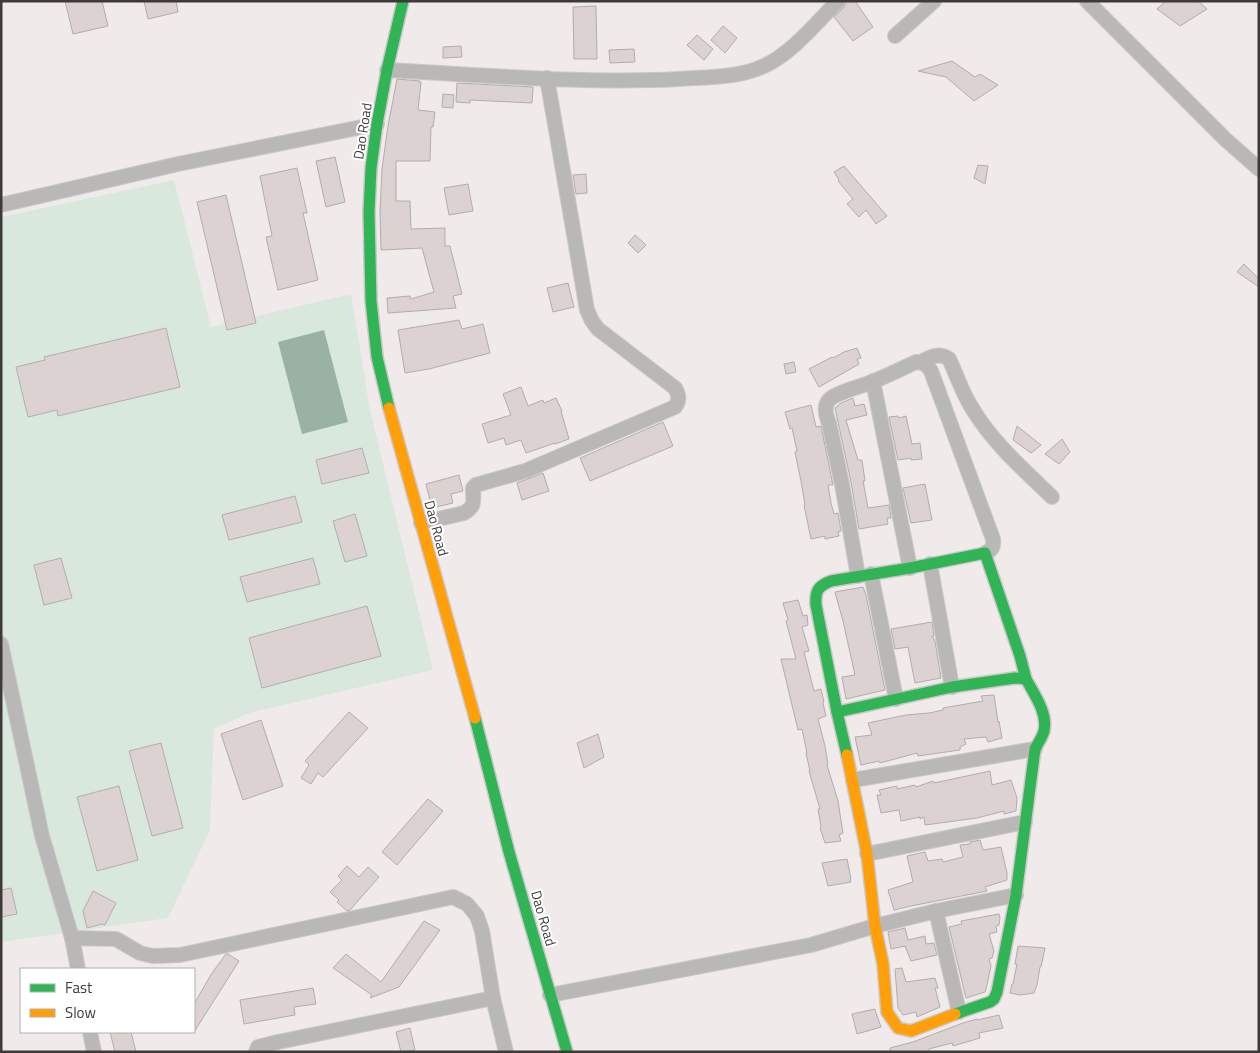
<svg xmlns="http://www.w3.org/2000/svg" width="1260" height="1053" viewBox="0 0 1260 1053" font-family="'Titillium Web',sans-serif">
	<rect width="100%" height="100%" fill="#f0ebea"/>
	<path fill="#d8e8dd" d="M174,180L211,327L351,294L370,410L433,670L249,713L214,729L210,830L168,918L1,942V217Z"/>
	<path fill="#9ab2a3" d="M324,330L348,422L302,434L278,342Z"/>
	<g fill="#ddd2d2" stroke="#b1adac">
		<path d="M65,1H102L108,26L73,34Z"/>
		<path d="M144,1H176L178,12L148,19Z"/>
		<path d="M847,1H855L873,27L853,41L834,17L844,7Z"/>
		<path d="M1166,1H1198L1207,9L1180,26L1157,9Z"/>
		<path d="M596,6L597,59H574L573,7Z"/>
		<path d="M723,26L737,38L725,53L711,40Z"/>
		<path d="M697,35L713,49L704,60L687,45Z"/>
		<path d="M461,46L462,57L443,58V47Z"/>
		<path d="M634,49L635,62L610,63L609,50Z"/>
		<path d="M952,61L975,77L980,74L998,85L974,101L946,77L918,71Z"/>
		<path d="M397,79L420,81L419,82H421L418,110L435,112L433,127H431L430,161H396V201H410L411,229L445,228V246H450L462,294L453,296L456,308L388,313L387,298L410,296L411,299L434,292L422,248L381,250L380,212L382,169L388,126Z"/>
		<path d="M457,83L533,87L532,103L470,100V103L456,102Z"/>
		<path d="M443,94L454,95L453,108L442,107Z"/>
		<path d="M335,157L345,202L326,207L316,161Z"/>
		<path d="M978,165L988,166L985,184L974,178Z"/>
		<path d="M844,166L887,216L876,224L866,210L859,217L847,204L853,199L838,181L839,180L834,172Z"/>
		<path d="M297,168L307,213H303L318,280L278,290L266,237L272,236L260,176Z"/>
		<path d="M586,174L587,193L576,194L573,175Z"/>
		<path d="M468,184L473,211L449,215L444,188Z"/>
		<path d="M226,195L256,323L227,330L197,202Z"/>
		<path d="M635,235L646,245L638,253L628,243Z"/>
		<path d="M1244,264L1259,279V287L1237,272Z"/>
		<path d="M568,283L574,307L553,312L547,288Z"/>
		<path d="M459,320L462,329L483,324L490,353L429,369L405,373L398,330Z"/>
		<path d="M166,328L180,387L58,416L57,410L28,417L16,367L45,360L44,357Z"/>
		<path d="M857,348L861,358L857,359L859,364L819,387L809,369L832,357L833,358L844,352Z"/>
		<path d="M794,362L796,372L786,374L784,364Z"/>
		<path d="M521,387L528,406L543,400L544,403L556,398L562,411H561L569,439L555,444V443L526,453L521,440L506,445L504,438L488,443L482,424L511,415L503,394Z"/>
		<path d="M853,398L855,406L864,404L867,415L846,420L858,460H862L865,481H863L868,508L889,505L891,518H887L888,524L859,529L851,482L835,408L841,403Z"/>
		<path d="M811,405L816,427L821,426L833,485H828L831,503L834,514L838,513L841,531L838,532L839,536L825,539V536L811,539L804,505H805L801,481L795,452L797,451L792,428L790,429L785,412Z"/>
		<path d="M898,416L899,418L906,416L912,444L920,443L922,459L911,460V458L898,460L889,417Z"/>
		<path d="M663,422L673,446L590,481L580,458Z"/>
		<path d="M1017,426L1041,445L1031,453L1013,440Z"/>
		<path d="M1062,439L1070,452L1059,464L1045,454Z"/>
		<path d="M362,448L369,473L322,484L316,460Z"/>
		<path d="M543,473L549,491L522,500L517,483Z"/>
		<path d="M459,475L463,491L451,494L453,503L432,508L426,484Z"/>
		<path d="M925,484L932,520L911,523L903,488Z"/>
		<path d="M295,496L302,522L229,540L222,515Z"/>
		<path d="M355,514L367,556L345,562L333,521Z"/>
		<path d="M61,558L72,598L44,605L34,565Z"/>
		<path d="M313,558L320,584L247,602L240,577Z"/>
		<path d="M863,587L866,595L885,690L846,699L842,677L855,675L843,621L835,592Z"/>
		<path d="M798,600L803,616L807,615L808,625L802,627L809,651L804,652L814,691L821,689L824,702L823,703L826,716L818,719L825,746L828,764L827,765L838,801L843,833L839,835L841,841L825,843L820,828L821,827L818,809H820L809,771H810L806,753H807L802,729L798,730L781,659H796L786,621L788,620L783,603Z"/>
		<path d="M367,606L381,656L262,688L249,638Z"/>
		<path d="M932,622L934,636H932L935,641L941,678L915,683L908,647L895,649L891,629Z"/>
		<path d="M994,695L998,722L999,721L1002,738L988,742L986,737L964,739L966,744L960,747V750L918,756L917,753L880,763L879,761L861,765L855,737L872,735L868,723L906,715L929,713L943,710V708L983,701L981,696Z"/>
		<path d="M349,712L368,728L323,777L318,773L311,784L301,778L309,765L305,761Z"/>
		<path d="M261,720L283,786L243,800L221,734Z"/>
		<path d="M598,734L604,757L584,768L577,743Z"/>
		<path d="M161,743L183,828L152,836L129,751Z"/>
		<path d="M990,771L992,785L1011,780L1017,798L1016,811L1004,814V811L977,818L925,825L924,817L920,819V817L901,821L899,810L881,813L877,795H881L879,790L897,786V789L915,785L916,787L933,781L934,783Z"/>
		<path d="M119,786L138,860L97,871L77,797Z"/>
		<path d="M428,799L443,811L397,865L382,852Z"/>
		<path d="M980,840L983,850L1001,847L1007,873V880L985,887L987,891L911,906L894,910L888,890L913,882L907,856L925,852L928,861L942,859L943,862L963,857L960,845L970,844V842Z"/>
		<path d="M847,859L851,879H850L851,882L828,886L822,863Z"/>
		<path d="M347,866L359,877L368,867L379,877L350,910L347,911L337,902L339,900L330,892L342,880L338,876Z"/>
		<path d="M11,888L17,914L1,917V890Z"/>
		<path d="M93,891L116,903L105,925L102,924L87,928L83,911Z"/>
		<path d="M999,914L1000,918L999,925L996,926L997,932L989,934L994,951L992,958L989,959L991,966L986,989L985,992L966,998L949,927L962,924L961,921Z"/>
		<path d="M424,921L440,930L399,987L370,998L372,995L333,968L346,954L381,982Z"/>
		<path d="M905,928L908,940L925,936L926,944L934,943L937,955L911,961L905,946L891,949L888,932Z"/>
		<path d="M1018,946L1045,948L1041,967H1040L1037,985L1034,993L1020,995L1010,993L1012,984H1013L1017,964H1015Z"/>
		<path d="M226,954H228L239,961L194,1032V1004L212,973Z"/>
		<path d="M902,968L906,982L935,978L938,988H935L940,1007L917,1017L916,1012L903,1015L898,1008L895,969Z"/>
		<path d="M313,988L316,1004L294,1007L295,1015L244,1024L240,1000Z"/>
		<path d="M875,1009L876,1013L881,1027L857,1034L852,1014Z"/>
		<path d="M999,1015L1003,1028L979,1033L980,1038L953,1046L952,1043L929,1049L930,1052H890V1048L913,1042L963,1023L977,1019V1020Z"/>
		<path d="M410,1028L415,1050L401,1052L396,1032Z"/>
		<path d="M110,1032H131L136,1052H115Z"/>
	</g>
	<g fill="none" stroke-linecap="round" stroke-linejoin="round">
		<g stroke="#ccc8c8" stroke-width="16">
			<g id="street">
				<path d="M1087,1L1225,139L1259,169"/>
				<path d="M895,36L934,1"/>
				<path d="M387,70C484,75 582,84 679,79C707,77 738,78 764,66C792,53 816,23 838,1"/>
				<path d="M1,205L178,164L377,124"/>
				<path d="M921,362C930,357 939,352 949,359C957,375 962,393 972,408C992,442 1024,470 1052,497"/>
				<path d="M873,381L910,568"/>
				<path d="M421,523L464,513C476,506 473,501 473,488L476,485L525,471L675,407C680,400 679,395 675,388L598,329L592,321L587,310L547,78"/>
				<path d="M930,564L952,687"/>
				<path d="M871,574L896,699"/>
				<path d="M858,576L842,484L829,423C826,416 823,407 829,400C835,393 862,386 872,382C887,376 901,369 916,362C924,362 927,365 931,371L993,539C994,547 992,550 985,553"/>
				<path d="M1,644L42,836L72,938L78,969"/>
				<path d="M853,780L1035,749"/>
				<path d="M867,854L1025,822"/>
				<path d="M936,911L959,1012"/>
				<path d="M72,938L116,939L140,953L153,956L180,955L453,897L467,904L477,916L482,931L493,998L506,1052"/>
				<path d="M550,995L811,945L875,926L936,911L1016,895"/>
				<path d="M90,1032L94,1052"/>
				<path d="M256,1052L258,1047L278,1042L493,998"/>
			</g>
		</g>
		<g stroke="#ccc8c8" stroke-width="14">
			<g id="fast">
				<path d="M389,408L377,357L371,301L369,212L371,168L377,124L387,70L403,1"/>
				<path d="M837,712L952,687L1015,678L1026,679C1034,694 1048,713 1044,731C1042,738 1038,743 1035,749L1016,895L997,992L994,999L990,1002L955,1014"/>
				<path d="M475,718L509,852L567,1052"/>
				<path d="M847,755L837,712L816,605C815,591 818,586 831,581L910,568L985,553L1020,656L1026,679"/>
			</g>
		</g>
		<g stroke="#ccc8c8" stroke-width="14">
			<g id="slow">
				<path d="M389,408L475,718"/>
				<path d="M847,755L867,854L875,926L883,964L887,1012L898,1028L911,1031L955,1014"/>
			</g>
		</g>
		<use href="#street" stroke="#bab7b7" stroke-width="14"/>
		<use href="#fast" stroke="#30b455" stroke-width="11"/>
		<use href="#slow" stroke="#ff9f0a" stroke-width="11"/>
	</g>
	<g text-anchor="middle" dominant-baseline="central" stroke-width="4" stroke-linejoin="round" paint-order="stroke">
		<g font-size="14" fill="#3e3a3a" stroke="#fff">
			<text transform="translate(362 131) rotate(-81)">Dao Road</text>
			<text transform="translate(437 528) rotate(75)">Dao Road</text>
			<text transform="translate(544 918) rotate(74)">Dao Road</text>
		</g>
	</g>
	<rect width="1260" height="1053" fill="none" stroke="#3e3a3a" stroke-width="5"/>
	<rect x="20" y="968" width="175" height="65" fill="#ffffff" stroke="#b2b0b0"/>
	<rect x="30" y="984" width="25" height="8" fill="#30b455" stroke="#b2b0b0"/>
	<text x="65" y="993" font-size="15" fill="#3e3a3a">Fast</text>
	<rect x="30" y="1009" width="25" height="8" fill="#ff9f0a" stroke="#b2b0b0"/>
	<text x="65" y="1018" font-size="15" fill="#3e3a3a">Slow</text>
</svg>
